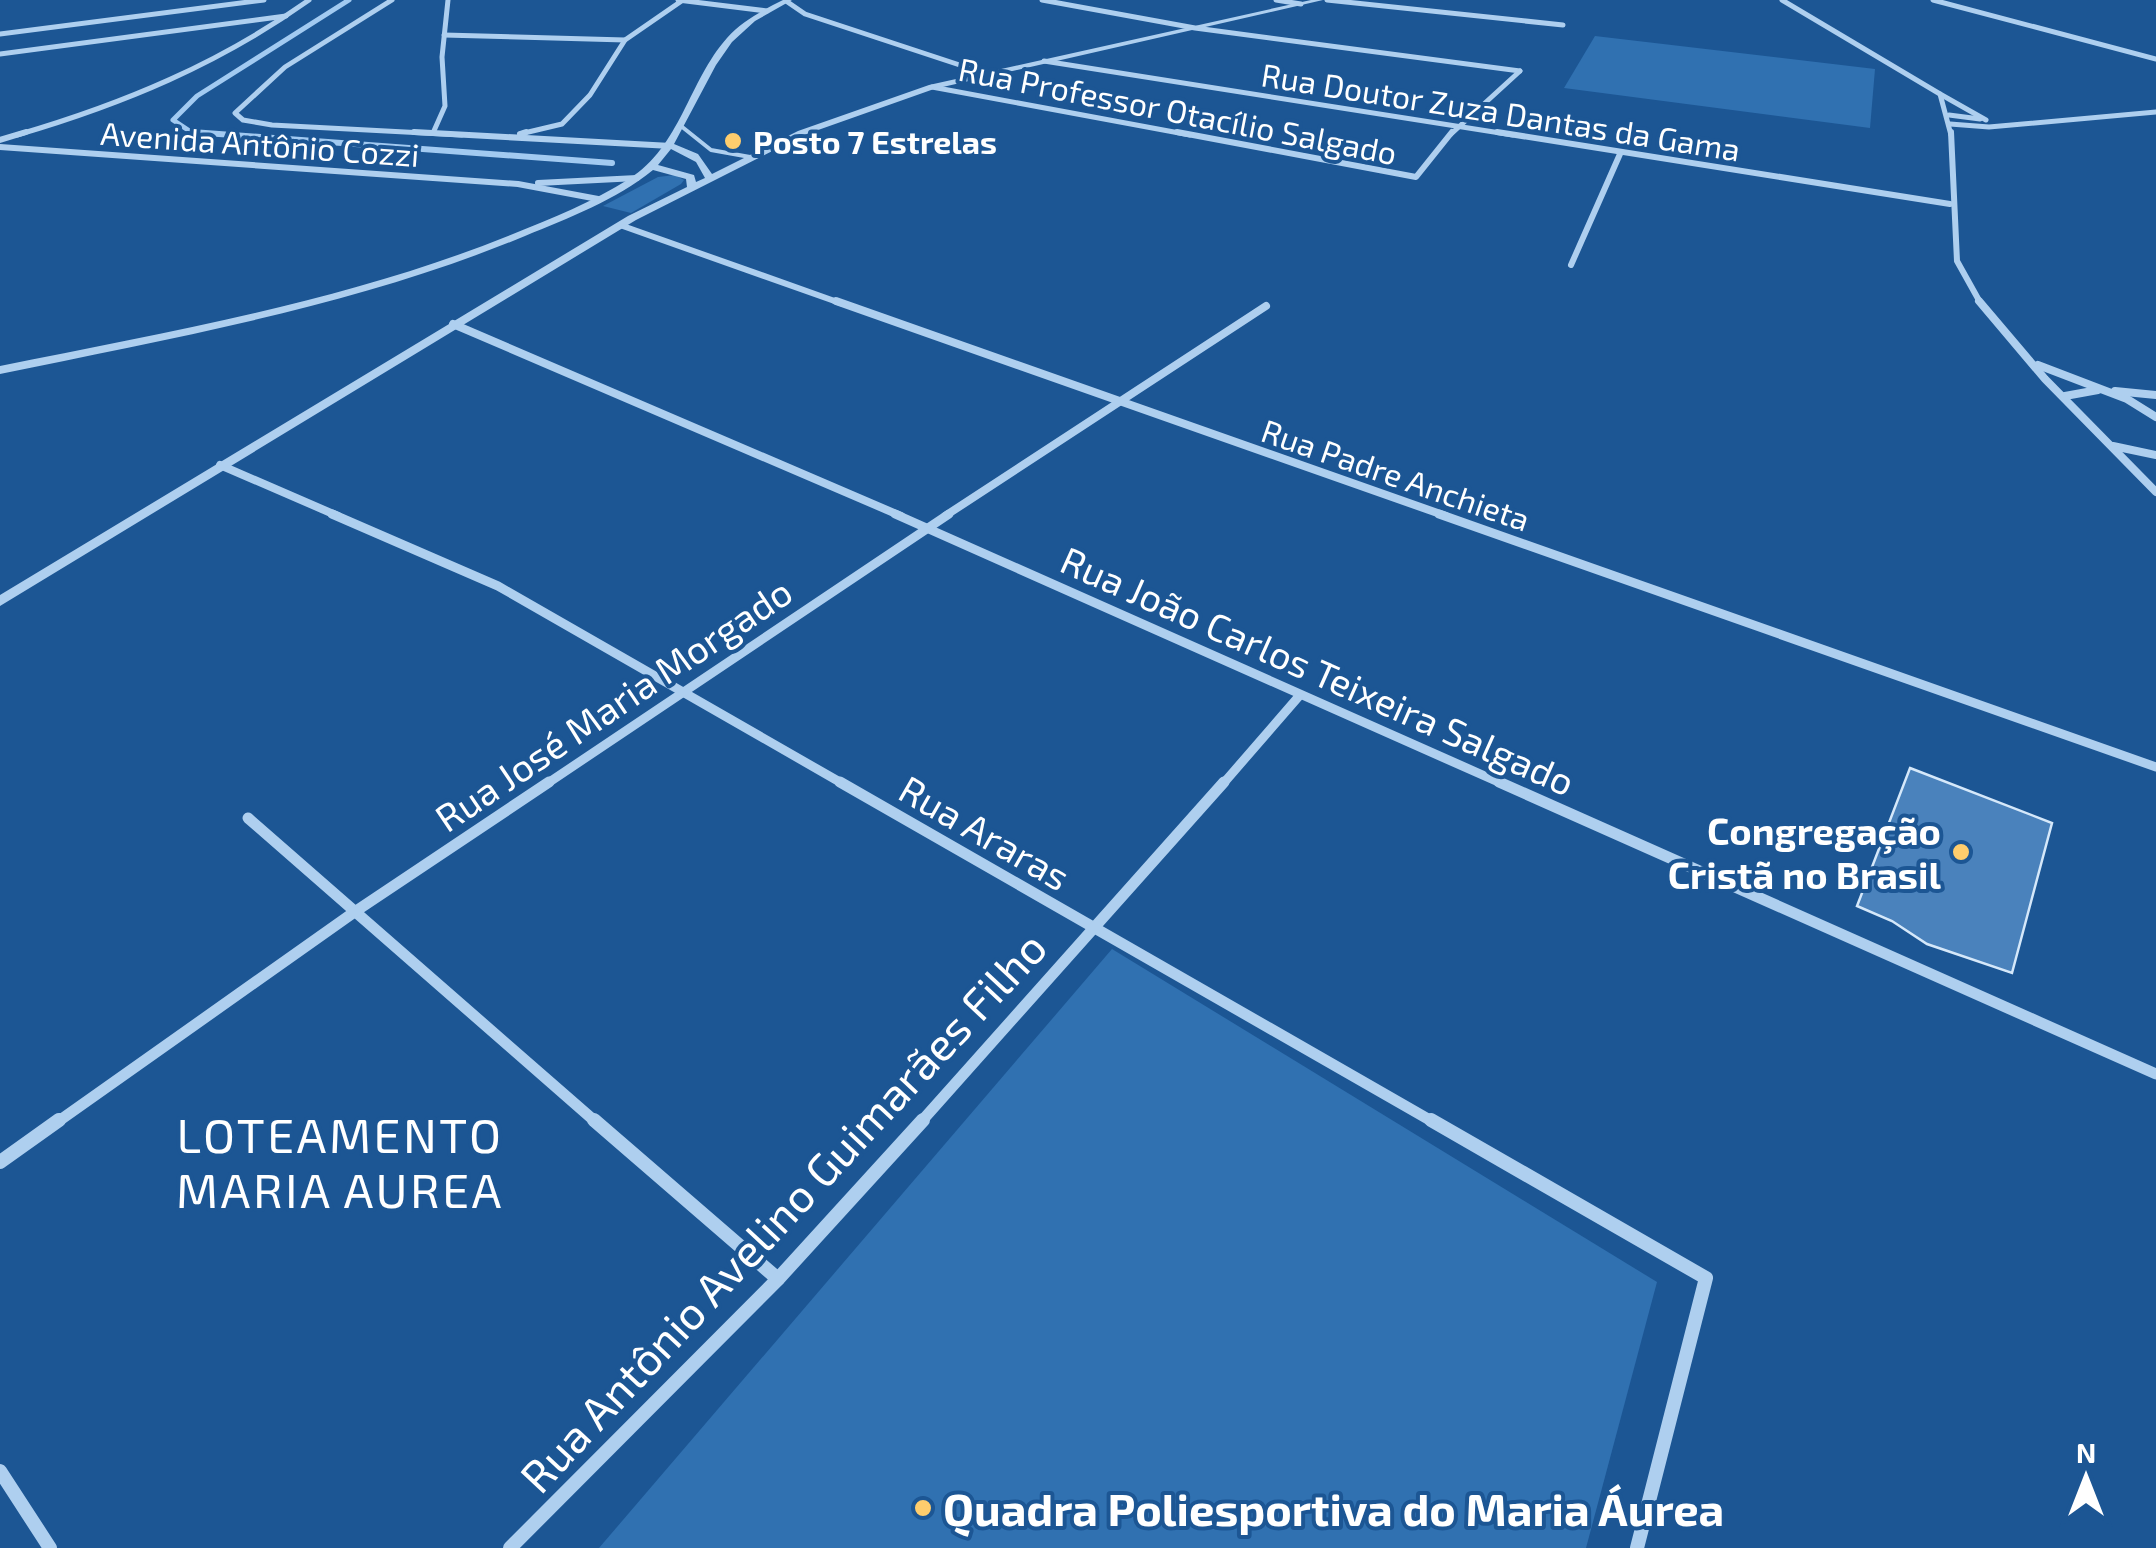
<svg xmlns="http://www.w3.org/2000/svg" width="2156" height="1548" viewBox="0 0 2156 1548" font-family="'Exo 2',sans-serif">
	<rect width="100%" height="100%" fill="#1c5694"/>
	<g fill="#3071b1">
		<path d="M1595,36L1875,69L1870,128L1564,88Z"/>
		<path d="M675,175L684,180L681,184L631,213L603,206L658,177Z"/>
		<path d="M1112,949L1657,1282L1586,1548H599Z"/>
	</g>
	<g fill="none" stroke-linecap="round" stroke-linejoin="round">
		<path stroke="#a2caf1" stroke-width="5" d="M208,135L194,134L173,120L197,96L349,0"/>
		<path stroke="#a2caf1" stroke-width="6" d="M192,132L612,163"/>
	</g>
	<path fill="#4a82bc" stroke="#d5e8fa" stroke-width="2.5" d="M1910,768L2052,823L2012,973L1927,944L1892,921L1857,906Z"/>
	<g fill="none" stroke-linecap="round" stroke-linejoin="round">
		<path stroke="#aecfef" stroke-width="4" d="M681,126L711,150L750,157"/>
		<g stroke="#aecfef" stroke-width="5">
			<path d="M392,0L285,67L235,113L243,120L272,125L462,135"/>
			<path d="M678,0L767,11"/>
			<path d="M1042,0L1195,28L1520,71"/>
			<path d="M1276,0L1301,4"/>
			<path d="M1327,0L1563,25"/>
			<path d="M1782,0L1940,94L1951,135"/>
			<path d="M1933,0L2156,59"/>
			<path d="M786,1L805,14L987,74"/>
			<path d="M0,34L264,0"/>
			<path d="M444,35L625,40"/>
			<path d="M0,54L286,16"/>
			<path d="M1044,61L1513,135"/>
			<path d="M932,87L1190,135"/>
			<path d="M1940,94L1986,120"/>
			<path d="M1949,115L1980,119"/>
			<path d="M1950,124L1989,127L2156,112"/>
			<path d="M433,133L445,106L442,57L448,0"/>
			<path d="M520,134L562,124L590,95L625,40L683,0"/>
			<path d="M17,135C123,104 219,64 309,0"/>
			<path d="M1450,135L1520,71"/>
		</g>
		<g stroke="#aecfef" stroke-width="6">
			<path d="M414,132L671,146"/>
			<path d="M1177,132L1416,177L1452,132"/>
			<path d="M1497,132L1950,204"/>
			<path d="M1951,132L1957,261L1981,304"/>
			<path d="M520,134L526,132"/>
			<path d="M0,140L26,132"/>
			<path d="M0,147L518,184L598,199"/>
			<path d="M538,183L637,178"/>
			<path d="M620,225L843,304"/>
			<path d="M1571,265L1620,154"/>
		</g>
		<g stroke="#aecfef" stroke-width="8">
			<path d="M836,301L1446,516"/>
			<path d="M1979,301L2045,379L2156,492"/>
			<path d="M453,324L901,516"/>
			<path d="M2038,365L2127,399L2156,417"/>
			<path d="M2115,391L2156,395"/>
			<path d="M2065,396L2098,390"/>
			<path d="M2113,446L2156,455"/>
			<path d="M220,465L338,516"/>
			<path d="M945,516L1266,306"/>
		</g>
		<g stroke="#aecfef" stroke-width="9">
			<path d="M332,514L498,586L845,785"/>
			<path d="M895,514L1505,785"/>
			<path d="M1439,514L2156,767"/>
			<path d="M545,785L949,514"/>
			<path d="M1222,785L1300,695"/>
		</g>
		<g stroke="#aecfef" stroke-width="11">
			<path d="M840,782L1435,1123"/>
			<path d="M1499,782L2156,1074"/>
			<path d="M248,818L597,1123"/>
			<path d="M56,1123L353,913L549,782"/>
			<path d="M920,1123L1224,782"/>
		</g>
		<g stroke="#aecfef" stroke-width="14">
			<path d="M594,1120L778,1279"/>
			<path d="M1431,1120L1706,1278L1637,1548"/>
			<path d="M0,1162L59,1120"/>
			<path d="M0,1471L50,1548"/>
			<path d="M510,1548L778,1279L923,1120"/>
		</g>
		<path fill="#aecfef" fill-rule="evenodd" d="M783,0H792L755,21L732,42L716,65L674,144L698,154L712,174L798,131L929,85L1311,0H1323L934,89L804,135L636,220L0,606V595L628,216L687,187L686,179L653,170C616,200 569,218 525,236C356,306 177,337 0,374V366C173,331 348,301 513,234C552,218 593,202 629,179C681,146 688,82 727,38C742,21 763,10 783,0ZM671,149L696,162L705,178L696,182L694,175L658,165Z"/>
	</g>
	<g fill="#fecd6d" stroke="#1c5694" stroke-width="4">
		<circle cx="733" cy="141" r="10"/>
		<circle cx="1961" cy="852" r="10"/>
		<circle cx="923" cy="1508" r="10"/>
	</g>
	<g text-anchor="middle" dominant-baseline="central" stroke-width="8" stroke-linejoin="round" paint-order="stroke">
		<g font-size="32" fill="#fff" stroke="#1c5694">
			<text transform="translate(1178 110) rotate(11)">Rua Professor Otacílio Salgado</text>
			<text transform="translate(1501 111) rotate(9)">Rua Doutor Zuza Dantas da Gama</text>
			<text transform="translate(260 143) rotate(4)">Avenida Antônio Cozzi</text>
			<text transform="translate(1396 474) rotate(19)">Rua Padre Anchieta</text>
		</g>
		<g font-size="32" font-weight="bold" fill="#fff" stroke="#1c5694" text-anchor="start">
			<text x="753" y="141">Posto 7 Estrelas</text>
		</g>
		<g font-size="38" fill="#fff" stroke="#1c5694">
			<text transform="translate(1318 670) rotate(24)">Rua João Carlos Teixeira Salgado</text>
			<text transform="translate(613 704) rotate(-34)">Rua José Maria Morgado</text>
			<text transform="translate(985 832) rotate(30)">Rua Araras</text>
		</g>
		<g font-size="38" font-weight="bold" fill="#fff" stroke="#1c5694" text-anchor="end">
			<text x="1941" y="830">Congregação<tspan x="1941" dy="44">Cristã no Brasil</tspan></text>
		</g>
		<g font-size="45" fill="#fff" stroke="#1c5694">
			<text transform="translate(782 1211) rotate(-47)">Rua Antônio Avelino Guimarães Filho</text>
		</g>
		<g font-size="45" font-weight="bold" fill="#fff" stroke="#1c5694" text-anchor="start">
			<text x="943" y="1508">Quadra Poliesportiva do Maria Áurea</text>
		</g>
		<g font-size="48" letter-spacing="2.5" fill="#fff" stroke="#1c5694">
			<text x="340" y="1134">LOTEAMENTO<tspan x="340" dy="55">MARIA AUREA</tspan></text>
		</g>
	</g>
	<g transform="translate(2086 1478)" stroke="#1c5694" stroke-width="8" paint-order="stroke">
	<path d="M0-8L18 38L0 25L-18 38Z" fill="#ffffff"/>
	<text y="-15" font-size="28" font-weight="bold" text-anchor="middle" fill="#ffffff">N</text>
	</g>
</svg>
